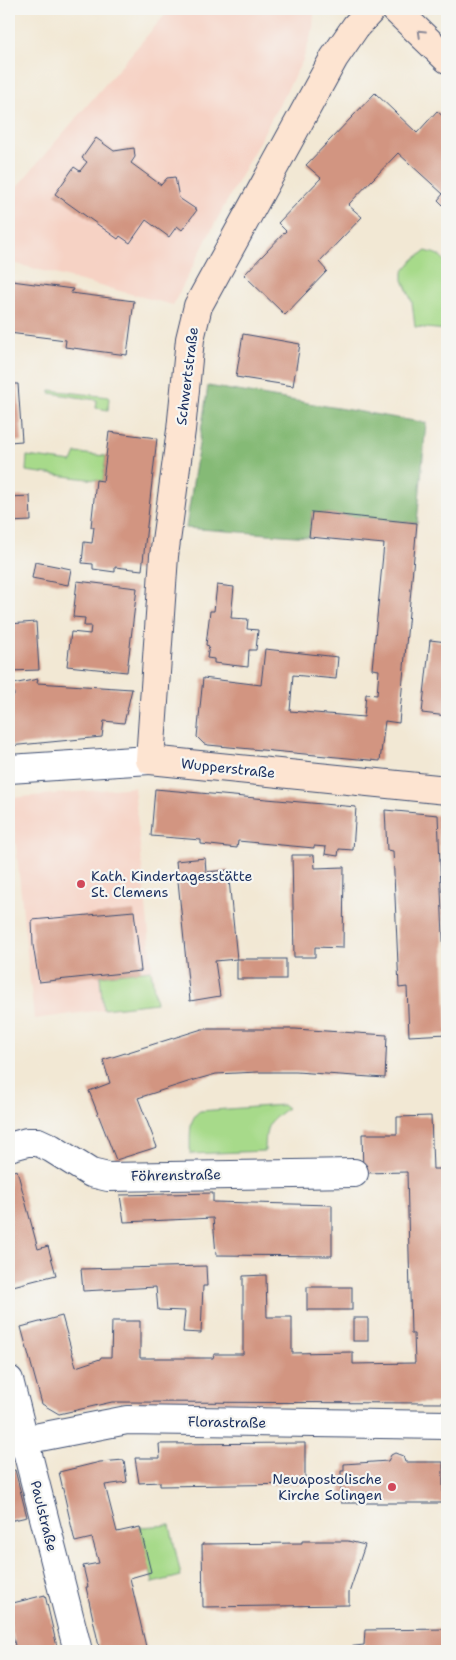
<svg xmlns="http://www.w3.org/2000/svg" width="456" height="1660" viewBox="0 0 456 1660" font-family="'Shantell Sans',sans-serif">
	<rect width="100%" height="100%" fill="#f6f6f2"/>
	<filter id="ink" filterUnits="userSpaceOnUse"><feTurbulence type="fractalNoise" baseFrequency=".02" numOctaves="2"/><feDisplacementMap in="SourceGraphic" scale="10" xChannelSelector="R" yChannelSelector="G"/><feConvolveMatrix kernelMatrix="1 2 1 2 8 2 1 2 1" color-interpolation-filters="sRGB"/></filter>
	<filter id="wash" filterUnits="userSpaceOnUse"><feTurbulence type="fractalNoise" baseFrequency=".0096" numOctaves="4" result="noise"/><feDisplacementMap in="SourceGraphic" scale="20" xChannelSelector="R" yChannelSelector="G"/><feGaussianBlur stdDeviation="1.12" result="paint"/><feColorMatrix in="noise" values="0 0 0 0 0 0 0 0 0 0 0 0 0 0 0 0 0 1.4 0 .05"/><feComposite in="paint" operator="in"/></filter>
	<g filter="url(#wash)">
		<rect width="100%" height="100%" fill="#f2e8d4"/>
		<g fill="#f6d2c4">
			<path d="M170,9H314V14L313,29L303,60L213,227L173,305L9,262V196Z"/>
			<path d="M134,787L156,1003L34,1019L11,798Z"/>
		</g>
		<g fill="#a7da8a" stroke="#618474">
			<path d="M426,251C432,253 440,254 444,260C450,269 447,317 447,330L415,327L412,302L403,280V272L414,259Z"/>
			<path d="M50,390L109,397L108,410L96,408L97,400L50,393Z"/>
			<path d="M76,453L106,456L103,481L26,471L27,456L72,462Z"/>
			<path d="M151,970L156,1003L103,1009L100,976Z"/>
			<path d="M283,1105L287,1108C266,1125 266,1124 265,1151L190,1154C191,1140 187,1119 200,1111Z"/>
			<path d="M170,1525L181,1576L153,1583L140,1527Z"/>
		</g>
		<path fill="#85ba76" stroke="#50746a" d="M208,386L426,423L417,523L312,512L309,537L186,528Z"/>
		<g id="blocks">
			<g fill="#d29581">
				<path d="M375,93L417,133L437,111L447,120V209L438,200L443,194L398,153L348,205L362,217L319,262L327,271L285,315L244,275L286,231L278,223L321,178L306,165Z"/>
				<path d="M96,138L114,151L134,148L135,157L131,163L161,185L167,178L175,177L179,198L197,210L182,230L177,226L169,237L146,220L130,243L120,236L118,239L55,194L74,167L80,171L87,162L82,158Z"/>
				<path d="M12,281L73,289L71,293L134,301L127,355L65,347L66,340L9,333V309Z"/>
				<path d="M243,334L300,344L293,386L236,377Z"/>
				<path d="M9,384H18L22,441L9,442Z"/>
				<path d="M109,432L157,438L142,570L115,567V572L93,569V564L82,563L84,542L92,543L94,527H91L96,480L103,481Z"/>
				<path d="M30,496L31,521L9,522V497Z"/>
				<path d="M312,512L417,523L399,723L385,721L380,761L208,745L204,744L197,737L203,678L261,685L265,649L338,657L336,679L293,675L290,711L364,717L366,694L377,695L379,670L372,669L384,544L309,537Z"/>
				<path d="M35,562L71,569L68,585L32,578Z"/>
				<path d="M77,581L137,588L127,672L67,666L71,632L90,634L91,626H84L85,618L73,617Z"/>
				<path d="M217,585L234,587L231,618L248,619L247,629L258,630L256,650H249L248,667L214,663V659L207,658L209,646L206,645L210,611H214Z"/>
				<path d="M36,622L39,670L9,671V624Z"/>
				<path d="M430,640L447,642V716L422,713Z"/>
				<path d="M38,679L37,683L132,689L124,723L104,721L102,737L9,746V697L14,696L13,684Z"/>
				<path d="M155,789L356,807L353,850L339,849L338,856L325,854L326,847L314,846V848L238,841L237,848L201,844V840L151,836Z"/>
				<path d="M385,810L438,815L447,1034L409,1036L407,987L399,988L393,851L387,850Z"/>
				<path d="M292,855H314L315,868L344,867L343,948L315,947V957H294Z"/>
				<path d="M205,858L206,872L228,870L237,959L215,961L220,996L190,1001L176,861Z"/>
				<path d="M134,911L141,971L39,982L33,945L32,920Z"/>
				<rect x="237" y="959" width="49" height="20"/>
				<path d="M202,1029H295L387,1035L385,1078L296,1072H258L216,1074L191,1081L138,1098L157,1147L116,1160L89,1091L110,1083L103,1060Z"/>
				<path d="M431,1116L433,1169H447V1403L112,1402L59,1414L42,1404L21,1327L62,1316L76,1367L100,1359L101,1357H111L112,1321H140V1358H213L214,1354H243V1276L266,1275L267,1317H292V1353L353,1352V1364L415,1363L414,1334H411L407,1172L363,1173L362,1134H397V1117Z"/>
				<path d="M17,1170L38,1249L48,1246L56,1275L9,1287V1172Z"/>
				<path d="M213,1193V1202L332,1205V1256L216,1255L213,1218L124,1222L120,1195Z"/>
				<path d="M206,1266L207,1286H203L201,1333L183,1332L185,1311L158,1310L156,1287L83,1291L81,1269Z"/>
				<rect x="307" y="1287" width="45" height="23"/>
				<rect x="353" y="1318" width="15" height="23"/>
				<path d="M305,1443V1484L160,1486V1482L139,1483L135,1458H160L159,1444Z"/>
				<path d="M395,1453L403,1456L405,1462H443V1503H341V1471H344V1464L388,1461L391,1455Z"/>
				<path d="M124,1460L127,1482L105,1485L117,1532L140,1527L151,1572L130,1578L147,1651H100L86,1587H88L83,1566L99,1563L92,1538L75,1542L59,1472L100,1462Z"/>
				<path d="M15,1470L27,1517L9,1521V1471Z"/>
				<path d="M302,1541H348L365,1545L349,1593V1605L203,1607L202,1544L302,1543Z"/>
				<path d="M45,1595L58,1651H9V1648L15,1646L9,1618V1604Z"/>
				<path d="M447,1629V1651H313L364,1645L365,1630Z"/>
			</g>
		</g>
	</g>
	<g filter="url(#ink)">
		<use href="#blocks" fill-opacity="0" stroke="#3b4b70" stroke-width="1"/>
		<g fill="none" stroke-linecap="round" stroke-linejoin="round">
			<g stroke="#3b4b70" stroke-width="30">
				<g id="street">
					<path d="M9,769L150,760"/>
					<path d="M9,1147L27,1142H38L51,1148L91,1173L108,1177L354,1173"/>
					<path d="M9,1380L78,1651"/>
					<path d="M9,1443L127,1420L447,1425"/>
				</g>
			</g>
			<g stroke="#3b4b70" stroke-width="30">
				<g id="secondary">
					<path d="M372,9L356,26L334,58L198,306L190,339L181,430L164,556L150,760L447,790"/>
					<path d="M395,9L447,59"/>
				</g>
			</g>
			<use href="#street" stroke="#fff" stroke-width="28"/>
			<use href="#secondary" stroke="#fde4d1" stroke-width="28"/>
		</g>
		<defs><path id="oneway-chevron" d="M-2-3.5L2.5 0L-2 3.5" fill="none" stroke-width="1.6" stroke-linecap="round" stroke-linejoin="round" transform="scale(1.25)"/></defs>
		<use stroke="#8c8a98" href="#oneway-chevron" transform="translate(421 33) rotate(-136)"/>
	</g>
	<g fill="#d1495b" stroke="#f6f6f2" stroke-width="2">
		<circle cx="81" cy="884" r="5"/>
		<circle cx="392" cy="1487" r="5"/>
	</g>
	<g text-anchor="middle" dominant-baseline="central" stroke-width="4.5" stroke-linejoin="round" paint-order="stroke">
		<g font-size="14" fill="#1b2f5e" stroke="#f6f6f2">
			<text transform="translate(187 376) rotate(-83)">Schwertstraße</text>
			<text transform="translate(228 768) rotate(6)">Wupperstraße</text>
			<text transform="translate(176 1175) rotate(-1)">Föhrenstraße</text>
			<text transform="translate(227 1422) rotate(1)">Florastraße</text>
			<text transform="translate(44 1516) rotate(76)">Paulstraße</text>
		</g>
		<g font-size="14" fill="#1b2f5e" stroke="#f6f6f2" text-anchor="start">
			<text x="91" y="876">Kath. Kindertagesstätte<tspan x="91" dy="16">St. Clemens</tspan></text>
			<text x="382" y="1479" text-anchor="end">Neuapostolische<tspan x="382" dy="16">Kirche Solingen</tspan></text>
		</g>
	</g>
	<rect width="456" height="1660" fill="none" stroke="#f6f6f2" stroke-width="30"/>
</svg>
